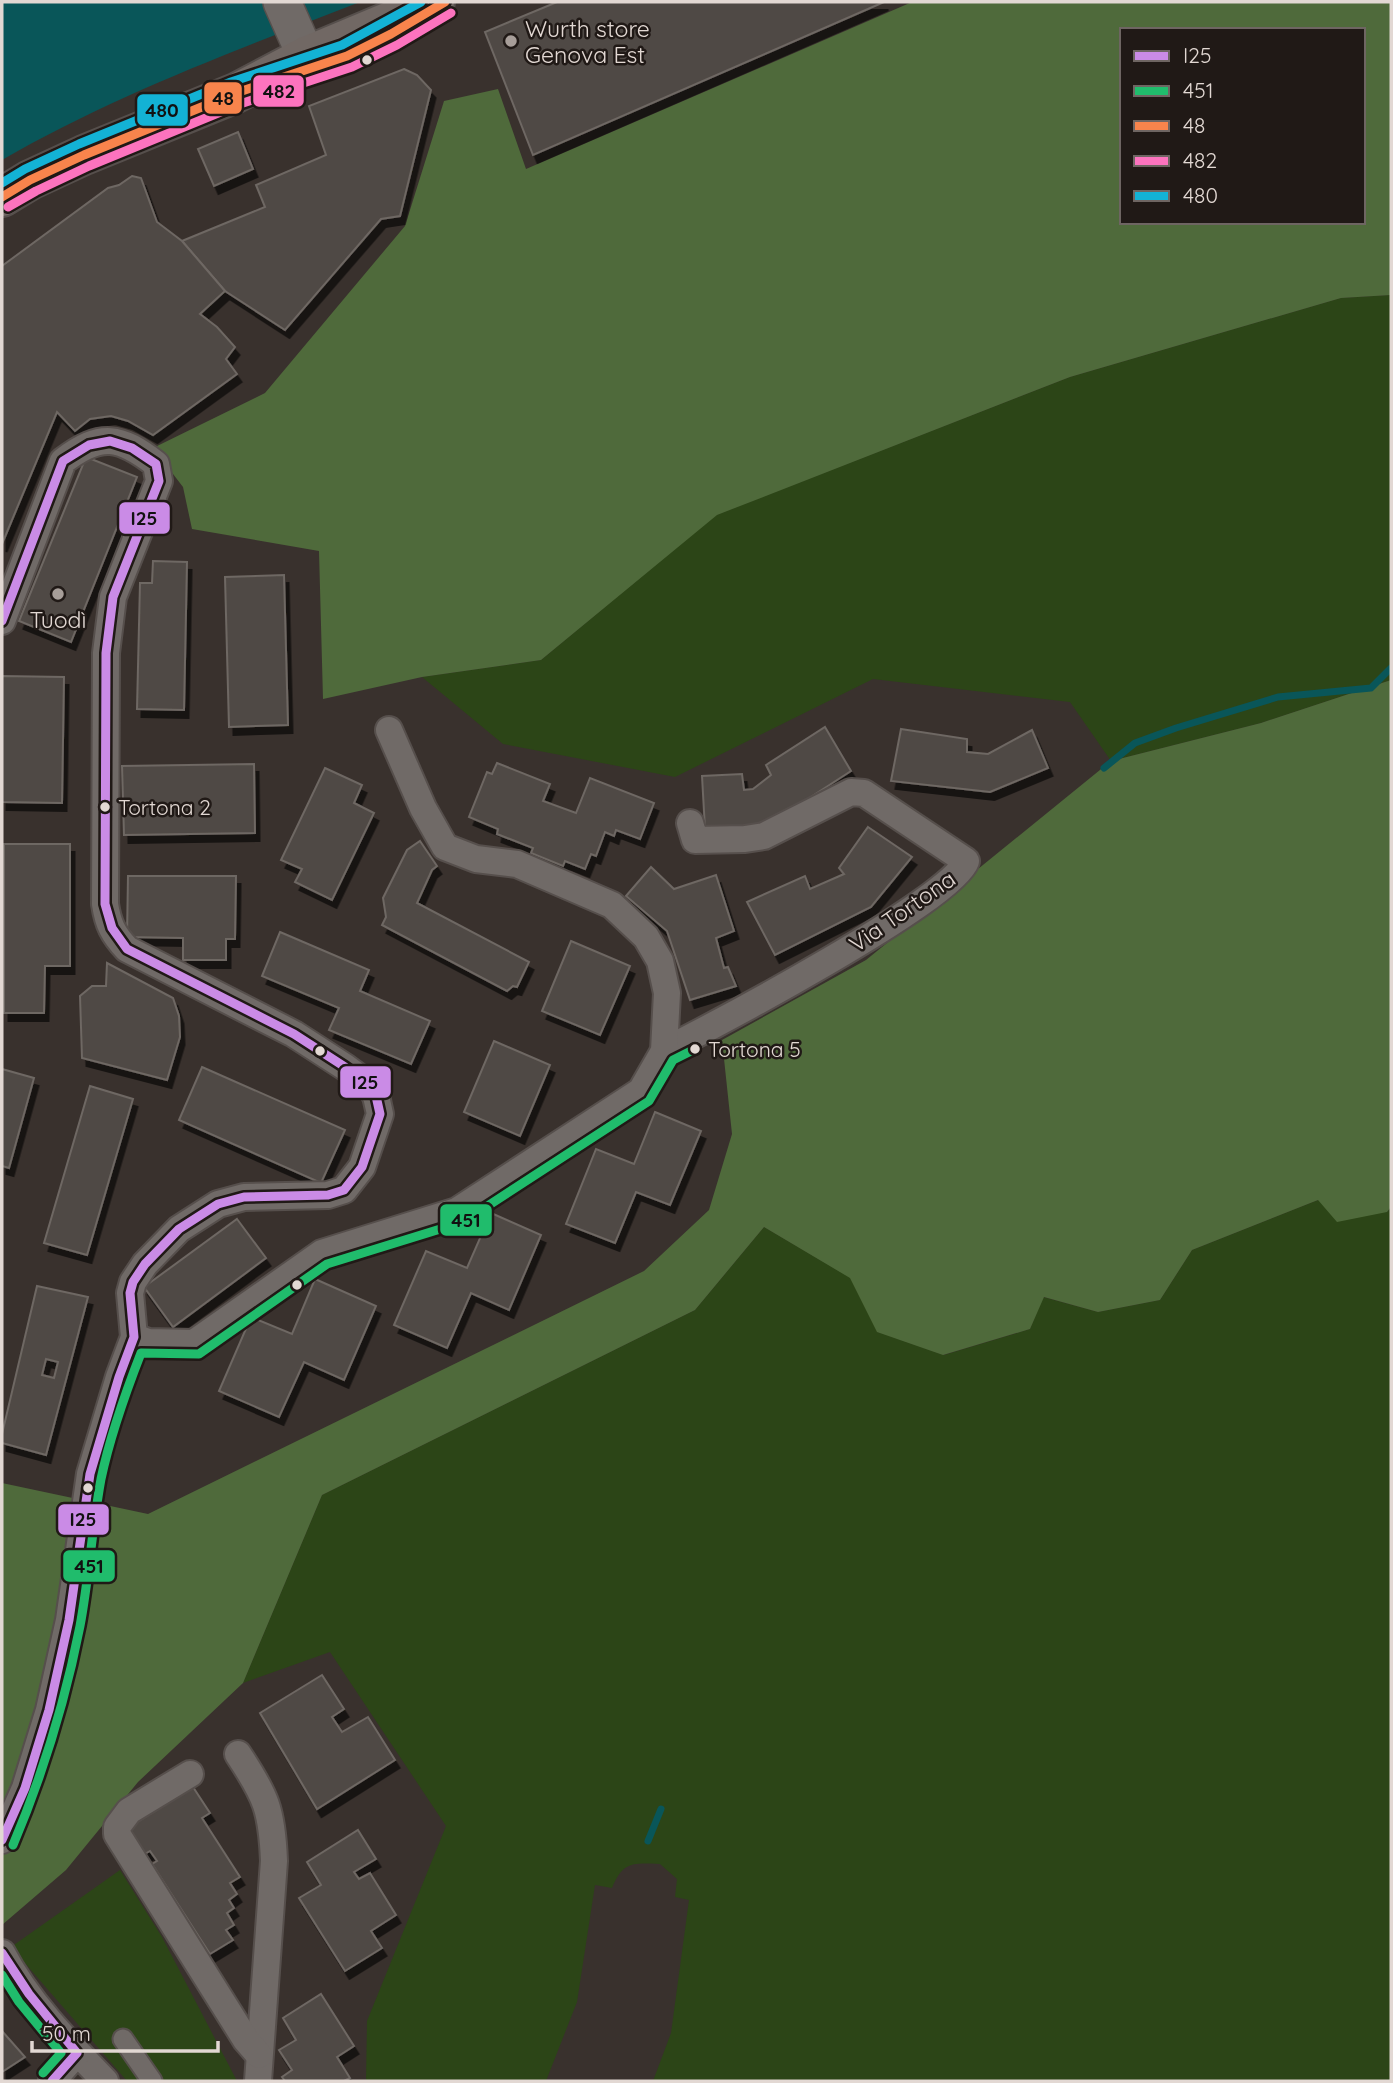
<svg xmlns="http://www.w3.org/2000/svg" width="1393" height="2083" viewBox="0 0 1393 2083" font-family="Quicksand,sans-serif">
	<defs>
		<filter id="shadow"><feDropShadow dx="4.5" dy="8" stdDeviation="0" flood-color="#0009"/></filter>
	</defs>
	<rect width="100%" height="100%" fill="#39312d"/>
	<g fill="#2c4517">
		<path d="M1391,295V680L1261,723L1111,761L1070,702L873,679L675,777L503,744L422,677L541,660L716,515L1070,377L1341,298Z"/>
		<path d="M1318,1200L1387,1212L1391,1207V2081H653L671,2033L689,1900L675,1897L677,1879L660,1864C633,1863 623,1861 612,1888L595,1885L577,2002L546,2081H366L367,2021L446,1826L330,1652L243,1683L322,1495L695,1310L764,1227L851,1278L878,1332L944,1355L1030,1329L1043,1297L1098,1312L1160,1300L1192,1250Z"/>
		<path d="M120,1870L162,1937L237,2081H127L11,1947Z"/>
	</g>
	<g fill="#4f6a3b" fill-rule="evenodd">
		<path d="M912,2H1391V295L1341,298L1070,377L717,515L541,660L422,677L323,699L319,551L192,529L183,487L153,448L265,393L405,226L444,101L498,89L526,169ZM1122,30H1363V222H1122Z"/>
		<path d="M1391,680V1207L1387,1212L1337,1222L1318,1200L1192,1250L1160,1300L1098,1312L1044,1297L1030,1329L943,1355L877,1332L850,1278L764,1227L695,1310L322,1495L243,1683L138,1782L66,1870L2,1925V1483L148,1514L644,1271L709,1210L732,1134L722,1040L866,960L1111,761L1261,723Z"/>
	</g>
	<path fill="#095659" d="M2,2H360C239,49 114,95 2,160Z"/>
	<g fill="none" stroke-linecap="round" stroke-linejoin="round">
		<g stroke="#095659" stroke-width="7">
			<path d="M1104,768L1135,743L1176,728L1278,697L1371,688L1391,668"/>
			<path d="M648,1841L661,1809"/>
		</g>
	</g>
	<g fill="#504a45" stroke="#6e6763" stroke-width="2" fill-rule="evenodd" filter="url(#shadow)">
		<path d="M557,2H884L533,155L485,32Z"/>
		<path d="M404,69L417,75L431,90L400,216L381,219L285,330L225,291L182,241L265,207L256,185L326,155L309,106Z"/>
		<path d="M238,132L253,169L214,186L198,149Z"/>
		<path d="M132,176L141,178L157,222L182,241L225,291L200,314L217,327L235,347L226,359L237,374L153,435L128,421L111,416L90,419L75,431L57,412L2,544V266L108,188L119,185Z"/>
		<path d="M86,457L137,477L71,642L19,621Z"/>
		<path d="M153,561L187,562L184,710L137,709L140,583H152Z"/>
		<path d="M284,575L288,725L229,727L225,577Z"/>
		<path d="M2,676L64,677L62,803L2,802Z"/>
		<path d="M825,727L851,771L766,826L705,829L702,776L742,774L744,790L753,789L771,775L766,765Z"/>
		<path d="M901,729L967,739V752L988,754L1032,730L1048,768L990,792L891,781Z"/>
		<path d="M497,763L550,784L543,801L576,813L590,778L654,803L640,839L616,830L614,836L605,832L596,856L591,854L585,869L565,861L563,866L531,853L533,848L497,834L498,829L469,817L487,772L492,774Z"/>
		<path d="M254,764L255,833L124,835L122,766Z"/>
		<path d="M325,768L362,785L354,803L374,813L332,900L295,882L302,869L281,860Z"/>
		<path d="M868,827L912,857L871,907L775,955L747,902L805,876L810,889L844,874L839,868Z"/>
		<path d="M420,841L437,866L432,870L417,903L529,962L517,987L513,986L507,991L382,925L386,917L383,898L407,850Z"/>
		<path d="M4,844H70V966H45L44,1013H4Z"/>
		<path d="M651,867L674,889L716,875L734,931L716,938L724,968L728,967L736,986L690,1000L667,931L626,896Z"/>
		<path d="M128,876H236L235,939H226V960H183V938L127,937Z"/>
		<path d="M280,932L369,970L360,991L430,1021L411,1064L329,1030L339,1008L262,976Z"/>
		<path d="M571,941L630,966L600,1035L542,1011Z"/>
		<path d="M107,963L173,998L179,1016L180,1037L167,1080L82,1058L80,996L92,986H106Z"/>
		<path d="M494,1041L550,1065L520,1136L464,1112Z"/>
		<path d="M202,1067L345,1130L321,1183L179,1120Z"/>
		<path d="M2,1069L34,1078L9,1168L2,1166Z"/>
		<path d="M90,1086L133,1099L87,1255L44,1243Z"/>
		<path d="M655,1112L701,1131L670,1205L636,1192L615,1243L566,1224L596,1149L634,1164Z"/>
		<path d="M491,1213L541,1235L509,1310L471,1293L447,1348L394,1325L426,1251L467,1268Z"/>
		<path d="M237,1219L266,1258L173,1327L144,1287Z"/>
		<path d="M315,1279L376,1306L344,1380L304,1362L279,1417L219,1391L251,1317L292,1334Z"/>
		<path d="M37,1286L88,1297L46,1455L2,1443V1434ZM46,1359L58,1362L54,1378L42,1375Z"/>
		<path d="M322,1675L344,1709L332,1717L342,1732L368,1717L395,1760L317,1809L260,1713Z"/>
		<path d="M193,1787L210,1813L202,1818L240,1877L230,1883L237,1894L229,1900L234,1908L227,1913L234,1925L226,1930L233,1940L210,1954L152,1864L157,1861L150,1851L143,1855L126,1829Z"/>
		<path d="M358,1830L376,1859L354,1872L359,1879L370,1873L396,1915L371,1931L382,1948L345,1971L299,1898L321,1885L307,1862Z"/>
		<path d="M321,1994L354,2046L337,2057L350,2078L344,2081H285L282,2077L292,2070L279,2050L296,2040L283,2018Z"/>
		<path d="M2,2031L25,2057L2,2072Z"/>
	</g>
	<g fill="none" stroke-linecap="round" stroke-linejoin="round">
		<g stroke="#564f4c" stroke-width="23">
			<path id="pedestrian" d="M123,2039L152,2081"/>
		</g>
		<g stroke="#564f4c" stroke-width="30">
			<g id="minor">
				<path d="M2,621L63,461C101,432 120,436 156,464L159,481L113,597L106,653L105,904C108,924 113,934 127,949L294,1034L345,1067L368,1084L376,1096L380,1114L362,1167L344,1190L328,1195L244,1197L218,1204L179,1229L145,1264L133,1282L130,1293L134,1337L119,1377L90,1474L69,1620L49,1710L25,1788L2,1840"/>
				<path d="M664,1051C713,1026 952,900 966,861L864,793L851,792L764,836L745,839L695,840L690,823"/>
				<path d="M134,1337L148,1342L194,1343L322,1253L457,1211L641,1091L664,1051L667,993L660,961L646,937L612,905L517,864L476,859L445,847L423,808L389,730"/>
				<path d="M238,1754C266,1796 272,1810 274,1861L258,2081"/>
				<path d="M190,1774L129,1811L117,1827V1834L246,2040L259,2055"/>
				<path d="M2,1953C27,2001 68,2043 105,2081"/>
				<path d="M52,2081L77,2053"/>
			</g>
		</g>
		<g stroke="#564f4c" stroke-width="40">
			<path id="secondary" d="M282,2L306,56"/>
		</g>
		<g stroke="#564f4c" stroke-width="42">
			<path id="primary" d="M2,197L30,180L84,155L236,93L306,56L435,2"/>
		</g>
		<use href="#pedestrian" stroke="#706a67" stroke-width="19"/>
		<use href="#minor" stroke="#706a67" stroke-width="26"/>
		<use href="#secondary" stroke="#706a67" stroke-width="37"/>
		<use href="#primary" stroke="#716864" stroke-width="38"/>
		<g stroke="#201916" stroke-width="14">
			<g id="bus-1">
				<path d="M2,621L63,461L89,445L110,441L132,448L156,464L159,481L113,597L106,653L105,904L112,928L127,949L294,1034L345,1067L368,1084L376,1096L380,1114L362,1167L344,1190L328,1195L244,1197L218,1204L179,1229L145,1264L133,1282L130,1293L134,1337L119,1377L90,1474L69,1620L49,1710L25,1788L2,1840"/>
				<path d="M2,1953L29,1994L77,2053L52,2081"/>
			</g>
		</g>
		<g stroke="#201916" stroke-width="14">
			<g id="bus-2">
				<path d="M13,1845C43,1774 65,1702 80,1626C89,1578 92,1528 101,1479C110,1436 125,1394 141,1353L199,1354L327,1264L463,1222L649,1101L673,1060L695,1049"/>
				<path d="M2,1975L19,2002L61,2053L43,2073"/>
			</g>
		</g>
		<g stroke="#201916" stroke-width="14">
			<path id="bus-3" d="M2,197L30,180L84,155L236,93L347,56L391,34L445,2"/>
		</g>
		<g stroke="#201916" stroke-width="14">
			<path id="bus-4" d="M8,207L36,191L89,166L240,104L352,67L397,45L451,13"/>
		</g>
		<g stroke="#201916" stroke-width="14">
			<path id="bus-5" d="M2,183L25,169L79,144L231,82L342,45L421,2"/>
		</g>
		<use href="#bus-1" stroke="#ca8be6" stroke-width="9"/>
		<use href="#bus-2" stroke="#20bc6c" stroke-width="9"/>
		<use href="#bus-3" stroke="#f8844c" stroke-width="9"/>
		<use href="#bus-4" stroke="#fc73be" stroke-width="9"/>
		<use href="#bus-5" stroke="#13b2d5" stroke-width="9"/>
	</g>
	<g fill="#a79e99" stroke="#201916" stroke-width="2.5">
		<circle cx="511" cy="41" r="7"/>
		<circle cx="58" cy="594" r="7"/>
	</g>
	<g fill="#e2d8d3" stroke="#201916" stroke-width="2.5">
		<circle cx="367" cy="60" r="6"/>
		<circle cx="105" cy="807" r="6"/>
		<circle cx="695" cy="1049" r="6"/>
		<circle cx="320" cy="1051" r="6"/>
		<circle cx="297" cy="1285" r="6"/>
		<circle cx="88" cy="1488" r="6"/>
	</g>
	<g text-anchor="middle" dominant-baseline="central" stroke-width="5" stroke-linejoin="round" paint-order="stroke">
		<g font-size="21" fill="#e2d8d3" stroke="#201916" text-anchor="start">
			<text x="118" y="807">Tortona 2</text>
			<text x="708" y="1049">Tortona 5</text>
		</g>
		<g font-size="23" fill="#e2d8d3" stroke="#201916" text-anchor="start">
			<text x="525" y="28">Wurth store<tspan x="525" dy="26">Genova Est</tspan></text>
			<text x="58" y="619" text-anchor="middle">Tuodì</text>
		</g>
		<g font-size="23" fill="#e2d8d3" stroke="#201916">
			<text transform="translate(902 911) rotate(-35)">Via Tortona</text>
		</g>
	</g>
	<g stroke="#201916" stroke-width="2.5">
		<rect x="252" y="74" width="53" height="34" rx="7" fill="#fc73be"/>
		<rect x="203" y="81" width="40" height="34" rx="7" fill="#f8844c"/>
		<rect x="136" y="93" width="53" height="34" rx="7" fill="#13b2d5"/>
		<rect x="118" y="501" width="53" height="34" rx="7" fill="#ca8be6"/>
		<rect x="339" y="1065" width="53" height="34" rx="7" fill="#ca8be6"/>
		<rect x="439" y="1203" width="54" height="34" rx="7" fill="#20bc6c"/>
		<rect x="57" y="1503" width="53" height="33" rx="7" fill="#ca8be6"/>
		<rect x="62" y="1549" width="54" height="34" rx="7" fill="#20bc6c"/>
	</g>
	<g font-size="19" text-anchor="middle" font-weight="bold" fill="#111">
		<text x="279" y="98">482</text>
		<text x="223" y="105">48</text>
		<text x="162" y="117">480</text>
		<text x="144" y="525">I25</text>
		<text x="365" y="1089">I25</text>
		<text x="466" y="1227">451</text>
		<text x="83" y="1526">I25</text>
		<text x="89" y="1573">451</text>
	</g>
	<rect width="1393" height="2083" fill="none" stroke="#e2d8d3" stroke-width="7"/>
	<rect x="1120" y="28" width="245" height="196" fill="#201916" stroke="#6e6562" stroke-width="2"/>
	<rect x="1134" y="51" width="35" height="10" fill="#ca8be6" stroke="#6e6562" stroke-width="2"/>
	<text x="1183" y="63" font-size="21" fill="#e2d8d3">I25</text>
	<rect x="1134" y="86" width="35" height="10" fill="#20bc6c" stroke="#6e6562" stroke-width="2"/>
	<text x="1183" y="98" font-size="21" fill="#e2d8d3">451</text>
	<rect x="1134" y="121" width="35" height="10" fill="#f8844c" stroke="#6e6562" stroke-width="2"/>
	<text x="1183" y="133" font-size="21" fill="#e2d8d3">48</text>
	<rect x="1134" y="156" width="35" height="10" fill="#fc73be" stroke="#6e6562" stroke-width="2"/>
	<text x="1183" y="168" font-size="21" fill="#e2d8d3">482</text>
	<rect x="1134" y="191" width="35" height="10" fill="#13b2d5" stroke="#6e6562" stroke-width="2"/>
	<text x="1183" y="203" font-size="21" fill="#e2d8d3">480</text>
	<path d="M32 2041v10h186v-10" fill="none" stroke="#e2d8d3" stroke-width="3.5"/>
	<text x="42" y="2041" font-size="21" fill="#e2d8d3" stroke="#201916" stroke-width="5" paint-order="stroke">50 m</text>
</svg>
